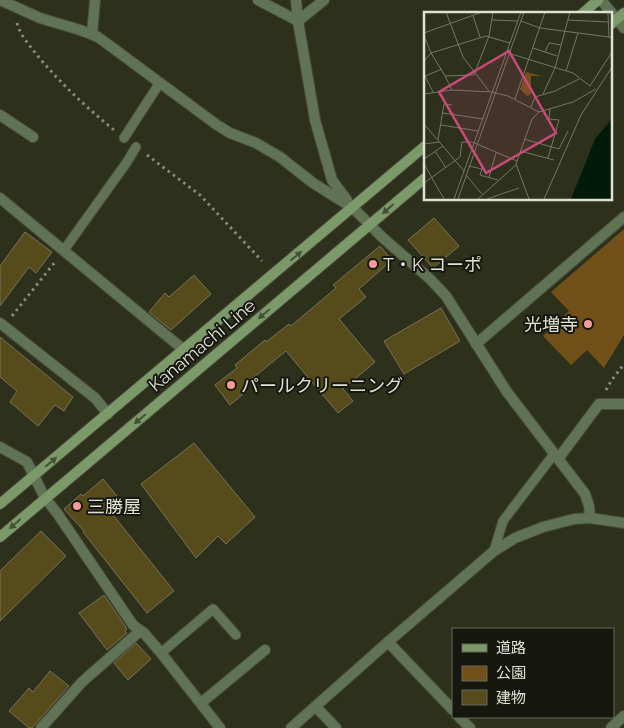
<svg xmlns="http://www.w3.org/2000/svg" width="624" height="728" viewBox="0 0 624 728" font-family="Raleway,'Noto Sans JP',sans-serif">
	<rect width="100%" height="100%" fill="#2d301b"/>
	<path fill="#715119" d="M624,229V335L604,368L587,350L571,365L543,336L569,311L551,292Z"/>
	<g fill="#564b1a" stroke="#77715a">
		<path d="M434,218L459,246L433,268L408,240Z"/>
		<path d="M25,232L52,252L36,273L29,267L0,306V266Z"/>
		<path d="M380,246L392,260L359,289L366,297L339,319L375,362L343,389L353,401L338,413L286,351L243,386L247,391L230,405L215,385L237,368L235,365L265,340L266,342L289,324L291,326L336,288L333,285Z"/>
		<path d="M194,275L211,294L171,330L149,312L165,293L169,297Z"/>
		<path d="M441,308L460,341L404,374L384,341Z"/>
		<path d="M0,337L73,397L64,411L55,405L38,426L10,402L17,391L0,377Z"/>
		<path d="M194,443L255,517L226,544L218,536L196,558L141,484Z"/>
		<path d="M103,479L117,496L105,505L174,591L147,613L83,532L84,531L64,509L81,494L83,496Z"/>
		<path d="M41,531L66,556L0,621V571Z"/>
		<path d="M104,595L127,629L125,631L127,633L107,650L79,613Z"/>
		<path d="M136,643L151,659L128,680L114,663Z"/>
		<path d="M50,671L69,686L32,728H29L9,711L29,688L33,692Z"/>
	</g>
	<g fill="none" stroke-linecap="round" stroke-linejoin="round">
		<g stroke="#494c39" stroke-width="11">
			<g id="service">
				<path d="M124,138L159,84"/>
				<path d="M64,250L127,162L136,147"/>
				<path d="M494,551L503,521L554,454"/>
				<path d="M161,653L213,609L236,635"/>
			</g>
		</g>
		<g stroke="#494c39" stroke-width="12">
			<g id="minor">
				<path d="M0,0L40,18L80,30L98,37L217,125L230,133L256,143L280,157L313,183L353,208L382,237L430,279L446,296L507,392L585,494L589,506L590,518"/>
				<path d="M258,0L298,21L324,0"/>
				<path d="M296,0L298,21L315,120L332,180L347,200"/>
				<path d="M601,0L624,28"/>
				<path d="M92,34L95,0"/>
				<path d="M0,115L33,137"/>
				<path d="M0,198L184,350"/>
				<path d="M0,323L95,398L108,414"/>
				<path d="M476,344L624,217"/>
				<path d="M0,447L27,462L45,498L57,513L133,625L144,633L161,653L220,728"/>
				<path d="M558,459L599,404H624"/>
				<path d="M388,642L453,710"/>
				<path d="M201,703L265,650"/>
				<path d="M316,707L336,728"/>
				<path d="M459,717L470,728"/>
				<path d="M41,728L82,682L140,631"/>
				<path d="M611,728L624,716"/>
			</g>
		</g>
		<g stroke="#494c39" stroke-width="12">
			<path id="tertiary" d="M291,728L388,642L494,551L515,538L543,527L574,519L590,518L624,523"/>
		</g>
		<g stroke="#494c39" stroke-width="12">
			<g id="secondary">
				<path d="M582,14L598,0"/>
				<path d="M610,25L624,13"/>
				<path d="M0,504L425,146"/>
				<path d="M0,537L425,178"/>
			</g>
		</g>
		<g stroke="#888b7a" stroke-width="3" stroke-dasharray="2.5 4" stroke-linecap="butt">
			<path d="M17,23C20,35 29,45 37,55C60,83 86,107 114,130"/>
			<path d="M147,155L200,195L262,261"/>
			<path d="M12,316L55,262"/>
			<path d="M606,390L611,381L624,364"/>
		</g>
		<use href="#service" stroke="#607354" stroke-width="9"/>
		<use href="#minor" stroke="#607354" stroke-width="10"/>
		<use href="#tertiary" stroke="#607354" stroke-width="10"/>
		<use href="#secondary" stroke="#7c9a69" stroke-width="10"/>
	</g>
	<defs><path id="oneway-solid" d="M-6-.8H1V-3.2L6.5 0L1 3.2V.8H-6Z" transform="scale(1.25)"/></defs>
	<g fill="#445237">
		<use href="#oneway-solid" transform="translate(388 209) rotate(139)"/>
		<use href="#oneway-solid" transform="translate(296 256) rotate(-40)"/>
		<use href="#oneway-solid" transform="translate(264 314) rotate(140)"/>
		<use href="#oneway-solid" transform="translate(140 419) rotate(140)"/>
		<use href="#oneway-solid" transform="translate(51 462) rotate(-40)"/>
		<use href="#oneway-solid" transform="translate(15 524) rotate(139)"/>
	</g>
	<g fill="#f59b99" stroke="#16170e" stroke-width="2">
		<circle cx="373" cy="264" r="5"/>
		<circle cx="588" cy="324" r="5"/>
		<circle cx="231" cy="385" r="5"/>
		<circle cx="77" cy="506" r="5"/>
	</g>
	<g text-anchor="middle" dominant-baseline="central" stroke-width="4" stroke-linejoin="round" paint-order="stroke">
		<g font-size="18" fill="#dee1d4" stroke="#16170e" text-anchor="start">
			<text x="383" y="264">T・K コーポ</text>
			<text x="578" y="324" text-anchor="end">光増寺</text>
			<text x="241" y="385">パールクリーニング</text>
			<text x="87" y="506">三勝屋</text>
		</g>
		<g font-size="18" fill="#dee1d4" stroke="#16170e">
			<text transform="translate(202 345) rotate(-40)">Kanamachi Line</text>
		</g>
	</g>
	<g transform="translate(424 12)">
		<rect width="188" height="188" fill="#2d301b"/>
		<path d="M102,60L117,64H107V82L103,84L96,77Z" fill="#715119"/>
		<path d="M187,108V187H147L171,127Z" fill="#021a09"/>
		<path fill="none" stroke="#747765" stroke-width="1" d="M22,0L39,45L65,79M184,0L185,25L188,26M49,4L56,25M68,8L94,9M144,8L184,10M97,9L116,16L185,25M0,21L58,0M0,24L7,41M109,36L133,44M121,40L125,31L137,33M7,41L21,64L50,63L65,24L69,0M84,41L149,61L166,74L188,40M0,49L7,41L62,24L86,31M142,59L154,21M0,62L9,80M1,64L18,57M21,64L28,78M0,82L28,78L68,80L84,84L115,100M119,82L131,56L146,0M91,87L121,0M107,95L111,85L131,79L155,67M19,101L59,107M0,112L40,159M17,113L54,119M100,127L135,137L144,119M14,128L20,92L28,93M0,132L15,130M11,139L22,156M96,139L130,148M124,146L135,108L125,107L126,96M0,147L19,134M0,152L20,187M45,154L58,157L56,163L74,168M42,163L58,182M65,165L72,141M0,171L36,145L38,130H48L93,149M30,187L97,0M34,187L100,0M54,187L92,153M63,187L95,176M105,187L92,152L108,107L115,100L149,90L172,77M120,187L157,103L188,55"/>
		<path fill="#c94a79" fill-opacity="0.15" stroke="#c94a79" stroke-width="2.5" d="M85,39L132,121L62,161L15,80Z"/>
		<rect width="188" height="188" fill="none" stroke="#dee1d4" stroke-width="2.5"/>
	</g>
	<rect x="452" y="628" width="162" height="90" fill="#16170e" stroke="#66685d"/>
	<rect x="462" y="644" width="25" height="8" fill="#7c9a69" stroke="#66685d"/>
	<text x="496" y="653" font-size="15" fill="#dee1d4">道路</text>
	<rect x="462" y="666" width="25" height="15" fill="#715119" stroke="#66685d"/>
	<text x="496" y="678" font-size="15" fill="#dee1d4">公園</text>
	<rect x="462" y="690" width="25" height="15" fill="#564b1a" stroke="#66685d"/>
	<text x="496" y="703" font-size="15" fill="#dee1d4">建物</text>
</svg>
